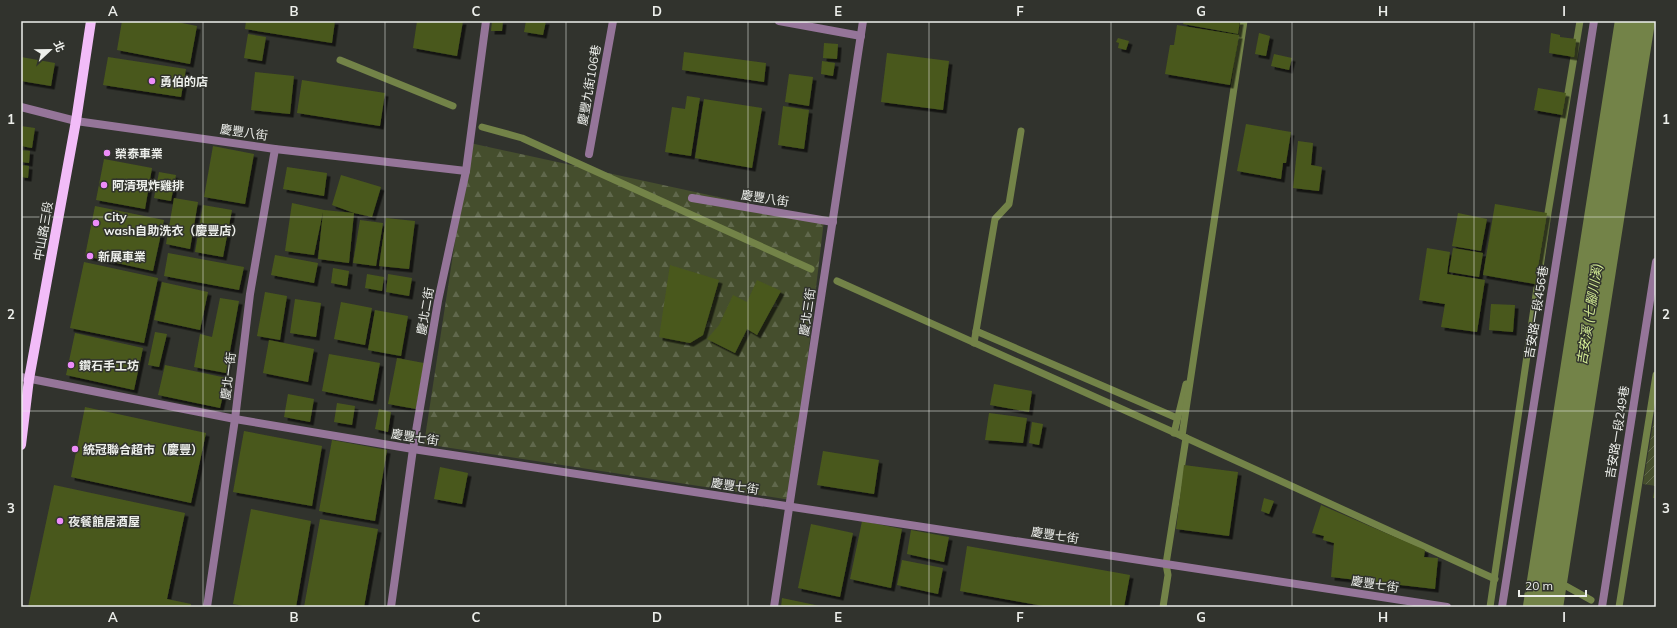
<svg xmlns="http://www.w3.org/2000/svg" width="1677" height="628" viewBox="0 0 1677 628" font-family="Mulish,'Noto Sans TC',sans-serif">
	<defs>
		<pattern id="forest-firs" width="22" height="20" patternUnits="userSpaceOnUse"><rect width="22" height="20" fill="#454e2d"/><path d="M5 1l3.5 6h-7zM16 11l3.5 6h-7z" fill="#60684c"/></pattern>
		<pattern id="garden-furrows" width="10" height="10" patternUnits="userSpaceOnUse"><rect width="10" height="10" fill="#454e2d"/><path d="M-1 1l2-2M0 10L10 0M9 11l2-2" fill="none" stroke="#60684c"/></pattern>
		<filter id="shadow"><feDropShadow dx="3.5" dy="3.5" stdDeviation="0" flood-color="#0009"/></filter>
	</defs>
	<rect width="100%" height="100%" fill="#31332d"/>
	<path fill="url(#forest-firs)" d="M470,143L824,220L791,500L424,444Z"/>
	<path fill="url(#garden-furrows)" d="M1656,406V486L1643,484Z"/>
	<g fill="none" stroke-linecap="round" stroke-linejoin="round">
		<g stroke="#738348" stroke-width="7">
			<path d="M340,60L453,106"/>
			<path d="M482,127L522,138L811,269"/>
			<path d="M837,281L1182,436L1495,579"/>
			<path d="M976,331L1177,418"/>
			<path d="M974,343L995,219L1009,204L1021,131"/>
			<path d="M1174,433L1186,384"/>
			<path d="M1182,436L1244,21"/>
			<path d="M1548,576L1591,600"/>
			<path d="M1528,594L1544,598"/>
			<path d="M1163,607L1168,575L1166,564L1186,438"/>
			<path d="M1490,607L1548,213L1580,21"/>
			<path d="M1619,607L1656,375"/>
		</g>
		<path stroke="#738348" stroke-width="40" d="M1543,607L1635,21"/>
	</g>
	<g fill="#49581c" filter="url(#shadow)">
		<path d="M122,21H172L197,26L190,64L117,50Z"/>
		<path d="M246,21H335L332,43L245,29Z"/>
		<path d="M417,21H463L457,56L413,48Z"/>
		<path d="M492,21H503L502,31H491Z"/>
		<path d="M526,21H546L543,35L524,32Z"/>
		<path d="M1184,21H1240L1238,34L1183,24Z"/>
		<path d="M1177,25L1239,35L1230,85L1165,74L1170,45H1174Z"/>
		<path d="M1259,33L1270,36L1266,56L1255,54Z"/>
		<path d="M1551,33L1560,35V37L1576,39L1574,57L1549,53Z"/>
		<path d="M248,34L266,37L262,61L244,58Z"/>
		<path d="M1118,38L1129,41L1126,50L1118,48L1119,43L1116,42Z"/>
		<path d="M824,43L838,44L837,59L823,58Z"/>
		<path d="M684,52L766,63L764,82L682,70Z"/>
		<path d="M887,53L949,61L943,110L881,102Z"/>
		<path d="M1274,54L1292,58L1289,70L1271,66Z"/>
		<path d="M21,57L55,63L51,86L21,81Z"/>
		<path d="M108,57L186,69L181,97L103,85Z"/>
		<path d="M822,61L835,63L833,76L821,74Z"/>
		<path d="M255,72L294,76L290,114L251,110Z"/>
		<path d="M789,74L813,77L809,106L785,102Z"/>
		<path d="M302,80L385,93L380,126L297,113Z"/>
		<path d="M1538,88L1566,93L1562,115L1534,110Z"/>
		<path d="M687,96L700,98L691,156L665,152L672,107L685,109Z"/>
		<path d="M704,99L762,108L752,168L695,158Z"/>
		<path d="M783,106L809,110L804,149L778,145Z"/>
		<path d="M1246,124L1291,132L1286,163H1283L1281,179L1237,171Z"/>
		<path d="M21,126L35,128L32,148L21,146Z"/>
		<path d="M1298,141L1313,143L1311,165L1322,167L1319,191L1293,188Z"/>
		<path d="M213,146L254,154L245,204L204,197Z"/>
		<path d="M21,150L30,151L29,163L21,162Z"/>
		<path d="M104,159L152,168L145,209L96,200Z"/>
		<path d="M21,165L29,166L28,178L21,177Z"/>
		<path d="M287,167L327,173L324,196L283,189Z"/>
		<path d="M159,172L176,175L171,201L154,198Z"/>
		<path d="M341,175L381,187L372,217L354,213L332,205Z"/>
		<path d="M174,198L198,202L190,249L166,244Z"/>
		<path d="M292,203L324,210L354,213L349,263L318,259L323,212L314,255L285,251Z"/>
		<path d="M1495,204L1547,213L1535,284L1483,275Z"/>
		<path d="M203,205L232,210L223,257L195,252Z"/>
		<path d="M95,206L164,220L153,271L85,256Z"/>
		<path d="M1458,213L1487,219L1481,251L1452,246Z"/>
		<path d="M386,218L415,221L409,269L379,266Z"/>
		<path d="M360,220L383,223L376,266L353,263Z"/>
		<path d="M1427,248L1450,252L1447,274L1485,280L1477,332L1441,327L1445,304L1419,300Z"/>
		<path d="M1453,248L1483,253L1479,277L1449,272Z"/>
		<path d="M168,253L244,267L239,290L164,276Z"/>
		<path d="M275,255L318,263L314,283L271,275Z"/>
		<path d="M84,262L158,278L144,343L70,328Z"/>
		<path d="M670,265L719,280L703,335L690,343L659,337Z"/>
		<path d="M333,268L349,271L347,286L331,283Z"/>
		<path d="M367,274L384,277L382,291L365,288Z"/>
		<path d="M388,274L412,278L409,296L386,292Z"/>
		<path d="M757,280L781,291L757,335L747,329L735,353L707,339L719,325L733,295L747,302Z"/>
		<path d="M162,282L208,292L200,330L154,320Z"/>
		<path d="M265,292L287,296L280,340L257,336Z"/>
		<path d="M220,298L239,301L226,373L194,367L200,334L212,337Z"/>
		<path d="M295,299L321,303L316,337L290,333Z"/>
		<path d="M341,302L372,308L365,345L334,339Z"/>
		<path d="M1491,304L1515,305L1513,332L1489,330Z"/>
		<path d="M375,310L408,316L401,356L368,350Z"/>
		<path d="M155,332L167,334L159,367L148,365Z"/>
		<path d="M75,333L143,348L134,390L66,375Z"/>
		<path d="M269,340L314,349L308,382L263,373Z"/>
		<path d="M329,354L380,363L373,401L322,391Z"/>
		<path d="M397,358L424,363L416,409L388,404Z"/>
		<path d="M165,365L227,378L220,408L158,395Z"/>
		<path d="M994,384L1032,391L1029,412L990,405Z"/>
		<path d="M288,394L314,399L310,422L284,417Z"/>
		<path d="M337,403L355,406L352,425L334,422Z"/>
		<path d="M85,407L206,433L191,503L71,477Z"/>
		<path d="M379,409L391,412L388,432L375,429Z"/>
		<path d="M989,413L1027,418L1023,443L985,440Z"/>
		<path d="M1032,422L1043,424L1039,445L1029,443Z"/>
		<path d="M244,431L322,446L312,506L233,492Z"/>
		<path d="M332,440L387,450L375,521L319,511Z"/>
		<path d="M823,451L879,460L874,494L817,485Z"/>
		<path d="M1184,465L1238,472L1229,536L1176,529Z"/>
		<path d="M440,467L468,473L462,504L434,499Z"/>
		<path d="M54,485L185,513L167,599L191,604V607H28Z"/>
		<path d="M1655,486H1656V498H1653Z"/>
		<path d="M1264,498L1274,501L1269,514L1261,511Z"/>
		<path d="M1321,505L1425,550L1424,557L1438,558L1435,589L1331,577L1334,543L1323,540L1324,536L1312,533Z"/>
		<path d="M251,509L311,521L296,607H248L233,604Z"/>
		<path d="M320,519L378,529L364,607H304Z"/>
		<path d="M862,521L902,529L891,588L850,579Z"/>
		<path d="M811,524L853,533L840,597L798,588Z"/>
		<path d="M911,530L949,537L944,562L907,554Z"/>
		<path d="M967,546L1130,575L1124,607H1049L960,591Z"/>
		<path d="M902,560L943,568L938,594L897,585Z"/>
		<path d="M782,598L820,606V607H781Z"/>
	</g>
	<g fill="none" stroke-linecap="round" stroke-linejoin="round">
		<g stroke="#957599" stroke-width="8">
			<path d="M779,21L861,36"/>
			<path d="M21,107L76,121L275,149L466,171"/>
			<path d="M589,154L613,21"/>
			<path d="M692,198L833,222"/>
			<path d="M21,377L235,419L413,449L1447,607"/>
			<path d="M207,607L235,419L250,294L275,149"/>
			<path d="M391,607L413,449L438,301L466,171L486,21"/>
			<path d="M774,607L863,21"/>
			<path d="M1502,607L1594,21"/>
			<path d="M1602,607L1656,262"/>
		</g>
		<path stroke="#f2bcf8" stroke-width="10" d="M21,445L29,379L76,121L91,21"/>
	</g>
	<path fill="none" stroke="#edefeb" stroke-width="1" stroke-opacity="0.55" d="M203,21V607M385,21V607M566,21V607M748,21V607M929,21V607M1111,21V607M1292,21V607M1474,21V607M21,217H1656M21,411H1656"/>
	<g fill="#ed8cf9" stroke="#31332d" stroke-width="1.5">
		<circle cx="152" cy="81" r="4"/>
		<circle cx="107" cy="153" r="4"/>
		<circle cx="104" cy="185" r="4"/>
		<circle cx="96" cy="223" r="4"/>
		<circle cx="90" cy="256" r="4"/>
		<circle cx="71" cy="365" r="4"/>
		<circle cx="75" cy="449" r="4"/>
		<circle cx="60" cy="521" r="4"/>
	</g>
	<g text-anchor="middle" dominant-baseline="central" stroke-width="3" stroke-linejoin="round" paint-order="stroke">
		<g font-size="12" font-weight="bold" fill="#edefeb" stroke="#31332d" text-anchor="start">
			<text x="160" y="81">勇伯的店</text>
			<text x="115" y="153">榮泰車業</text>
			<text x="112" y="185">阿清現炸雞排</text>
			<text x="104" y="216">City<tspan x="104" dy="14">wash自助洗衣（慶豐店）</tspan></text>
			<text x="98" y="256">新展車業</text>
			<text x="79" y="365">鑽石手工坊</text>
			<text x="83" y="449">統冠聯合超市（慶豐）</text>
			<text x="68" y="521">夜餐館居酒屋</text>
		</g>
		<g font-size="12" fill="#edefeb" stroke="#31332d">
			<text transform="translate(589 85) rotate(-80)">慶豐九街106巷</text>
			<text transform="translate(244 132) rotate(8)">慶豐八街</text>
			<text transform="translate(765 198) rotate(9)">慶豐八街</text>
			<text transform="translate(43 231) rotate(-80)">中山路三段</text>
			<text transform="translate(425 311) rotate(-80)">慶北二街</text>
			<text transform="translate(807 312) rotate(-82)">慶北三街</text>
			<text transform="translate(1536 312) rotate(-81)">吉安路一段456巷</text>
			<text transform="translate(228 376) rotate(-83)">慶北一街</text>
			<text transform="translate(1617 432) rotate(-81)">吉安路一段249巷</text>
			<text transform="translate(415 437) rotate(9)">慶豐七街</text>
			<text transform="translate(735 486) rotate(9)">慶豐七街</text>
			<text transform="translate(1055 535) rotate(9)">慶豐七街</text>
			<text transform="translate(1375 584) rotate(9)">慶豐七街</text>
		</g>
		<g font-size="13" font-style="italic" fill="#d3ec94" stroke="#31332d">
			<text transform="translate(1589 314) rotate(-81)">吉安溪 (七腳川溪)</text>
		</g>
	</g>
	<rect width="1677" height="628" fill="none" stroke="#31332d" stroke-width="44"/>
	<g transform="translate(50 50) rotate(68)" stroke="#31332d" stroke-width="3" paint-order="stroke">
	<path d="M0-3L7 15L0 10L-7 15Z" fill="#edefeb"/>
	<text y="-6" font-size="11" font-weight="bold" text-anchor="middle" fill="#edefeb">北</text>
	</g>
	<path d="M1519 590v6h67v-6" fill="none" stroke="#edefeb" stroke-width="2"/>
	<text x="1525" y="590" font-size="12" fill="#edefeb" stroke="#31332d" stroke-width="3" paint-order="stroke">20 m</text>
	<rect x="22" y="22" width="1633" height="584" fill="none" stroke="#edefeb" stroke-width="1.5"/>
	<g font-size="13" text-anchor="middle" font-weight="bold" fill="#edefeb">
		<text x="113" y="16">A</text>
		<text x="294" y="16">B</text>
		<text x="476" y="16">C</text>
		<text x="657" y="16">D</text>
		<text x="838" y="16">E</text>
		<text x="1020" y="16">F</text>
		<text x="1201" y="16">G</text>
		<text x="1383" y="16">H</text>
		<text x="1564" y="16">I</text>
		<text x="11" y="124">1</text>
		<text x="1666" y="124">1</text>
		<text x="11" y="319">2</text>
		<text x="1666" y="319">2</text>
		<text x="11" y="513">3</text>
		<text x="1666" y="513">3</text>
		<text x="113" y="622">A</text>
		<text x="294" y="622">B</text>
		<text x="476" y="622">C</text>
		<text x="657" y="622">D</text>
		<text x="838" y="622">E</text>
		<text x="1020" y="622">F</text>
		<text x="1201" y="622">G</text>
		<text x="1383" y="622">H</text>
		<text x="1564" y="622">I</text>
	</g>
</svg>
